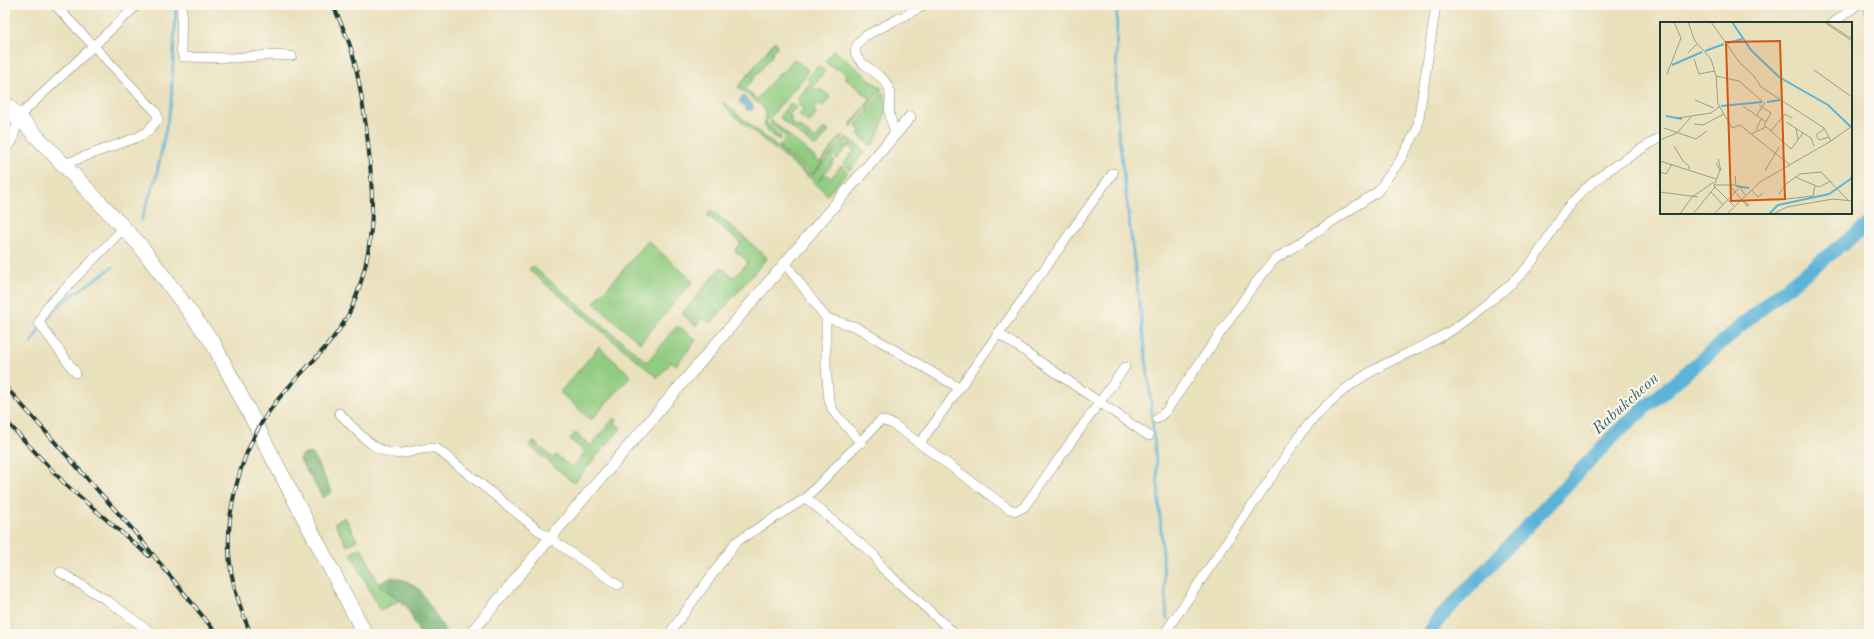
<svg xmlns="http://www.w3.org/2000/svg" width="1874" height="639" viewBox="0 0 1874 639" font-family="'Old Standard TT',serif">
	<rect width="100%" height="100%" fill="#fbf7ec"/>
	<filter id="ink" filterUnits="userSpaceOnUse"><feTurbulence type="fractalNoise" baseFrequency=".025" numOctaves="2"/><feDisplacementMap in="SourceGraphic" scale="8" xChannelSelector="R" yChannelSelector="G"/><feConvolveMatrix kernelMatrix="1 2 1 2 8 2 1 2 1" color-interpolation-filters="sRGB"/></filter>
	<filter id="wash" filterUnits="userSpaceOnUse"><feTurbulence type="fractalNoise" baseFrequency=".012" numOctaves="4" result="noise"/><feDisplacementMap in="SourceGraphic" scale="16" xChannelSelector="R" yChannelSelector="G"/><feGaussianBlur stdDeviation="0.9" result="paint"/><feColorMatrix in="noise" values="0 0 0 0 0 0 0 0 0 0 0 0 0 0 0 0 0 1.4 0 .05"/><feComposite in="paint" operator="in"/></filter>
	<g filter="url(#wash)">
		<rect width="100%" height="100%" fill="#e9e0bc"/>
		<g fill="#91cc81" stroke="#58845a">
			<path d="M775,41L777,47L773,51L771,57L745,89L757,99L780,72L782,73L794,59L807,69V74L766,122L781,137L780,140C768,133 761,127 766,113L763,107L738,87Z"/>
			<path d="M834,50L882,89L851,127V123L871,99L845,78L847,75L838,68L836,70L825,62Z"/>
			<path d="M818,66L825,71L813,87L818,91L821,89L830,97L823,106L819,103L813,110L817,113L809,123L799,115L804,109L798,105L800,102L797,99L811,82L807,79Z"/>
			<path d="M883,92C892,107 880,129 874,144L870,145L858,134L860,130L855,126Z"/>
			<path d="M723,102L812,176L846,137L853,141L846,149L842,146L845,149L837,159L833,155L831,157L835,161L818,181L826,174L831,178L841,166L848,172L827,195L811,179L730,112Z"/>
			<path d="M790,103L796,108L789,115L792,118L790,121L797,127L799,126L815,139L825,128L829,131L817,146H814L781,119V115Z"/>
			<path d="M771,120L820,162L840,137L844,135L813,174L779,147L786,137L771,124Z"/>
			<path d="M854,142L864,150V153L850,170L843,164L854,151L849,147Z"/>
			<path d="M711,210L742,235L767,258L710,324L703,317L696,326L682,314L721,267L734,278L748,262L734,250L740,244L739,241L707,215Z"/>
			<path d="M648,241L693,281L640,343L594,303Z"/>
			<path d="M532,266L647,362L676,327L681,328L696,340L676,365L671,362L658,378L529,270Z"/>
			<path d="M599,347L631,376L591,420L560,392Z"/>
			<path d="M614,418L617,420L615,423L621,428L574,483L529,445L533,441L553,458L556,455L571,467L585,452L570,439L575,433L591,446Z"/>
			<path d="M345,517L357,540L347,546L335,523Z"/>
			<path d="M361,547L380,586L401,600L380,610L351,553Z"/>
		</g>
		<g fill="#74b06f" stroke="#4a7652">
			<path d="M312,453L332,492L323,498L300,460L301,455Z"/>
			<path d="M392,577L407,581L419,589L445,630L443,634H420L406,605H404L401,600L380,586V583Z"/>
		</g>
		<path fill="#5bb3d8" stroke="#3d7886" d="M743,96L752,104L753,110H747L745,106L739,101Z"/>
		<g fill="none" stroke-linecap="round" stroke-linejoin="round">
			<g stroke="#5bb3d8" stroke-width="2.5">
				<path d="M1117,5L1116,89L1118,129L1149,383L1157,472L1167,619"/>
				<path d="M1864,5L1869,28"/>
				<path d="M141,220L156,178L171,103L176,5"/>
				<path d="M43,324L64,301L113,267"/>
				<path d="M31,343L40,328"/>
			</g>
			<path stroke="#5bb3d8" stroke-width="14" d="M1429,634L1438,620L1618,431L1776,296L1869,224"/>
		</g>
	</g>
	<g filter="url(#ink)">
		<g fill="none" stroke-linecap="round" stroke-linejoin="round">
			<g stroke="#848e78" stroke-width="10">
				<g id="minor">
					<path d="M55,5L156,112L158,119L148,131L138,137L64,164"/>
					<path d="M182,5L181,48L183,57L232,58L271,55L292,56"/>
					<path d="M1833,23L1857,5"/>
					<path d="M5,121L19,116L137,5"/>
					<path d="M896,134C894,128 891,122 890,116C888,107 892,98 889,89C884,68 835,62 865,36L925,5"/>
					<path d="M5,149L12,142L19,116"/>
					<path d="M785,263L826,318V368L829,400L833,411L861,443"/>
					<path d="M826,318L856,327L959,388"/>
					<path d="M998,333L1149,436"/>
					<path d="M76,373L39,323L46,308L124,228"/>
					<path d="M339,413C357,430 375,457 403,453C417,451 421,447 436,448L538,530L618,585"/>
					<path d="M1157,419L1166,411L1251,289L1274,260L1377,192L1399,162L1417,130L1436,5"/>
					<path d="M920,443L1113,173"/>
					<path d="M60,572L108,601L153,634"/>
					<path d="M669,634L736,542L806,498"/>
					<path d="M955,634L882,568L874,555L806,498L881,420L893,424L1009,509L1016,511L1024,507L1125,367"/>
					<path d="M1164,634L1303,431C1327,401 1353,380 1387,363C1416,349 1444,338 1469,318C1491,300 1517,282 1534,259C1546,243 1555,224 1567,208C1592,177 1627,158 1661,137"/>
				</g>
			</g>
			<g stroke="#848e78" stroke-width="12">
				<path id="tertiary" d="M470,634L550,538L910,117"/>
			</g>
			<g stroke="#848e78" stroke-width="16">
				<path id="trunk" d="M5,103L139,244L213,343L365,634"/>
			</g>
			<use href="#minor" stroke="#fff" stroke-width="9"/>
			<use href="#tertiary" stroke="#fff" stroke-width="11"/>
			<use href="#trunk" stroke="#fff" stroke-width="15"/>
			<g stroke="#1f3d34" stroke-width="4">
				<g id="rail">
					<path d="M5,386L133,530L217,634"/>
					<path d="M5,420L66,485L149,556"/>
					<path d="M251,634C243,616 236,595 232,576C221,520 240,447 276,402C300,371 336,344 352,307C378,245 374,190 366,126C362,101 359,76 352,52C348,36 339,20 333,5"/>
				</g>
			</g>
			<use href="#rail" stroke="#fbf7ec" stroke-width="2.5" stroke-dasharray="8" stroke-linecap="butt"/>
		</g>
	</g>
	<g text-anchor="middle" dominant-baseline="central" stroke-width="4" stroke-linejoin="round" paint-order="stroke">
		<g font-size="16" font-style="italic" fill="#316065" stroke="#fbf7ec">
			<text transform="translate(1626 404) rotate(-42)">Rabukcheon</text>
		</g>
	</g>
	<g transform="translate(1660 22)">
		<rect width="192" height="192" fill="#e9e0bc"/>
		<path fill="none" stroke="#5bb3d8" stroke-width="2" d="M72,0L91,28L119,55L168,83L191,105M68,21L82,17M45,29L64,22M12,43L42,30M107,80L120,78M61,84L102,80M6,94L22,97M76,164L89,166M109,192L118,183L169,172L192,156"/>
		<path fill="none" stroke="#989f86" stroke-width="1" d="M28,0L35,19L51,37L56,54L58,82L72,106L80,103M51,0L80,41L94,54L101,65L164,106L171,119M164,0L192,19M166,0L192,17M28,31L37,22M34,37L39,52L55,49M154,48L192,75M7,52L21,16L14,0M56,54L79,59L103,80M35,78L54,86M99,83L111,91L104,103L111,109L125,92L132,96M83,84L106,100M97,93L105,80M18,96L51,91L59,85M126,100L151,116L154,124M34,102L43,103L64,92M80,103L130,143M4,106L36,117L47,109M136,106L138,118M164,107L156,113L159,118L169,115M96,108L101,97M111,109L131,127L143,111M91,112L106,105M0,118L17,111L31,95M14,124L23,139L29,144V147M58,137L61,149M0,139L56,157M56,141L60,148L54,164L74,184M105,149L119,125M0,150L6,152L12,142M135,155L159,165L171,159M54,163H76L75,154M69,163L87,184L89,183L81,177M92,169L98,175L103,171M0,170L38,175M51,170L63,183M119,172L126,162L140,152L161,150L188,178M117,178L153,174L155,163M20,192L32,175L54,160M33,192L55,165M54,192L80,165L85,173M67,192L100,160L171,119L192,104M113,192L127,185L173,177L192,179"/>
		<path fill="#d45610" fill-opacity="0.15" stroke="#d45610" stroke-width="2" d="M120,19L125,177L71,179L66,20Z"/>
		<rect width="192" height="192" fill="none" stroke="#1f3d34" stroke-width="2"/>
	</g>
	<rect width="1874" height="639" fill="none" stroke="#fbf7ec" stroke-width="20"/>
</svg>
